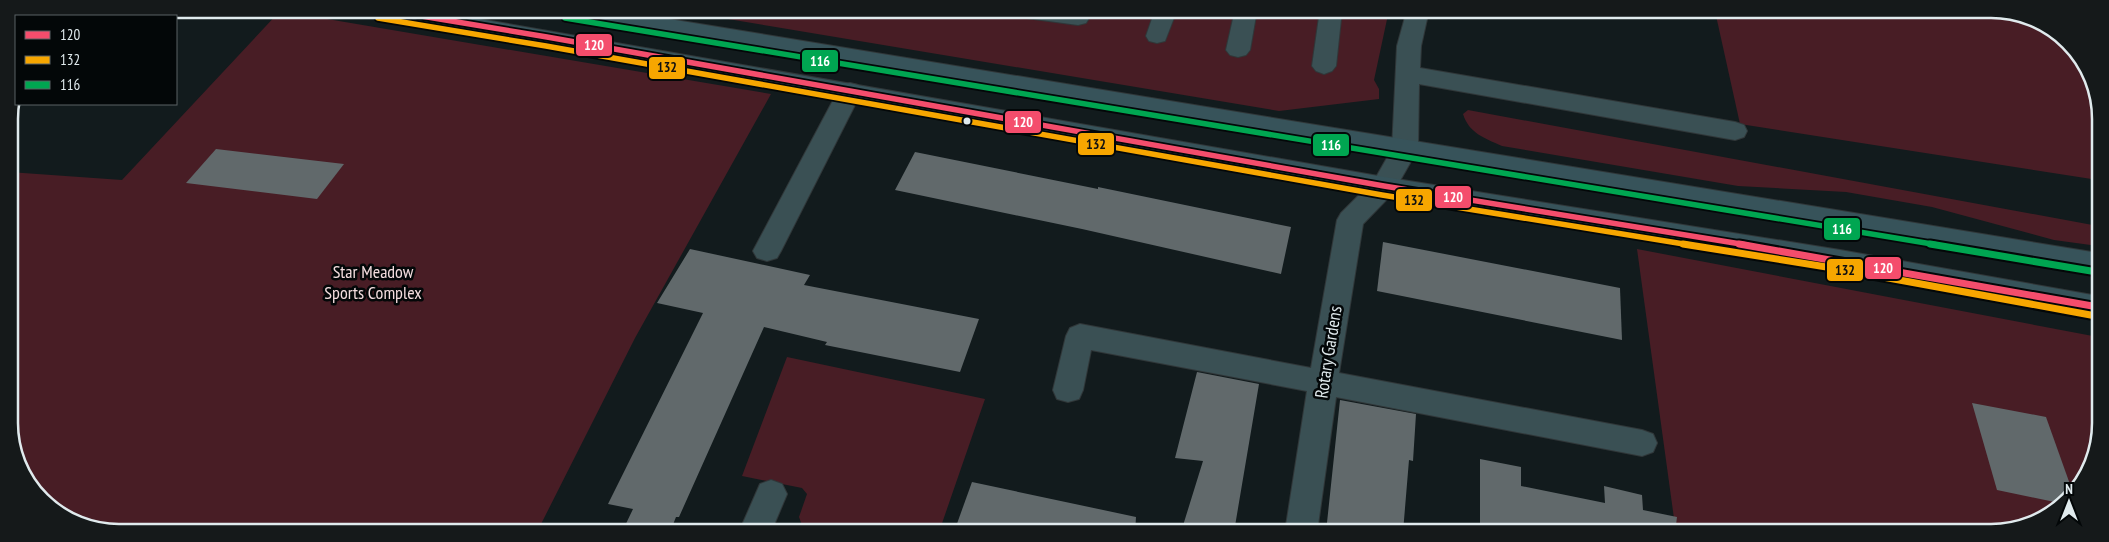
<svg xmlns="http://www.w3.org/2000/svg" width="2109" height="542" viewBox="0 0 2109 542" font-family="'PT Sans Narrow',sans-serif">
	<rect width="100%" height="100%" fill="#121b1d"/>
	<g fill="#481d25">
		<path d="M668,9L1389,10L1374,80L1379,89V99L1279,111Z"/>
		<path d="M280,11L771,94L635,338L537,532L97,531L41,501L11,445L9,172L122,180Z"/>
		<path d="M1715,11H2012L2068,41L2098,98V180L1740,124Z"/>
		<path d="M1468,110L2098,226V246L2054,240L1932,207L1846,192L1738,186L1502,146C1484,138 1469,133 1463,114Z"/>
		<path d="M1637,249L2098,337V445L2063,506L1997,533H1676Z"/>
		<path d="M787,357L985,399L939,532H810L803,528L799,517L807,494L802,488L742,476Z"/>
	</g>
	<g fill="#61696b">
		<path d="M216,149L344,164L317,199L186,183Z"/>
		<path d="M915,152L1098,189V187L1291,227L1281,274L1082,229L895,190Z"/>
		<path d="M1383,242L1620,288L1622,340L1377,291Z"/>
		<path d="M690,249L810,275L804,285L979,319L960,372L825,345L827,342L764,327L679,517H676L670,532H622L633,509L608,504L703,313L657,303Z"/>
		<path d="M1197,372L1259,384L1234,532H1181L1203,461L1175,458Z"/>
		<path d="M1340,400L1416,414L1413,461L1409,460L1403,532H1326Z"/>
		<path d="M1972,403L2046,417L2072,490L2064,504L1997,490Z"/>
		<path d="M1480,459L1521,467V486L1605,503L1604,486L1642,495L1643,510L1677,517L1675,533L1480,532Z"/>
		<path d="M972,482L1136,517L1135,532H954Z"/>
	</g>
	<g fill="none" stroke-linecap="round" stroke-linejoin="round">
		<g stroke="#303739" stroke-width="2">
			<g id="minor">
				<path d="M1008,10H1094L1086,23L1078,25L1019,17L1011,15Z"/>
				<path d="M1155,10H1177L1165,41L1157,43L1149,41L1146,36Z"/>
				<path d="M1235,10H1257L1250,50L1246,55L1238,57L1230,55L1226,50Z"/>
				<path d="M1320,10H1342L1336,66L1332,71L1324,74L1316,71L1312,66Z"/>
				<path d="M1407,10H1429L1421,46L1420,68L1735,122L1744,125L1747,131L1744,137L1735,140L1419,84L1418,149L1393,193L1363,224L1339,373L1642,430L1653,434L1657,443L1653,452L1642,456L1336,397L1317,532H1285L1307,391L1091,350L1083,390L1079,399L1068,402L1057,399L1053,390L1066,336L1070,328L1080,324L1311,368L1337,220L1341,213L1375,179L1392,149L1397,46Z"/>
				<path d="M850,83L858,85L862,91L781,251L777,258L767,261L757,258L753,251L838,91L842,85Z"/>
				<path d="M771,480L782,484L787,494L771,532H739L760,484Z"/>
			</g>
		</g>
		<g stroke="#303739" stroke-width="2">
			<g id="major">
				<path d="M368,9H422L1384,177L1840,250L2098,296V318L1840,270L1384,195L547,44L379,16L371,14Z"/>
				<path d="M555,9H608L2098,253V273L1715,208L949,82L566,16L558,14Z"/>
			</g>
		</g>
		<use href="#minor" fill="#3a5054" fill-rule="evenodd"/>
		<use href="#major" fill="#37535a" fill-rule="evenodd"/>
		<g stroke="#030708" stroke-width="9">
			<path id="bus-1-far1" d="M379,9L547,37L1384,186L1747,245"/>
		</g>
		<g stroke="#030708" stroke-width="11">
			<path id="bus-1" d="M1739,244L2098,307"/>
		</g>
		<g stroke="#030708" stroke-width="9">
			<path id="bus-2-far1" d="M378,18L546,46L1382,195L1690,245"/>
		</g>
		<g stroke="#030708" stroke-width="11">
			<path id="bus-2" d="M1683,244L1839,269L2096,316"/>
		</g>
		<g stroke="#030708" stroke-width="9">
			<path id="bus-3-far1" d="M565,18L1938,245"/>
		</g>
		<g stroke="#030708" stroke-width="11">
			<path id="bus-3" d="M1930,244L2097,272"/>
		</g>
		<use href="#bus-1-far1" stroke="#f44d6c" stroke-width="5.5"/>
		<use href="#bus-1" stroke="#f44d6c" stroke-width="7"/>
		<use href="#bus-2-far1" stroke="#f7a600" stroke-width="5.5"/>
		<use href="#bus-2" stroke="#f7a600" stroke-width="7"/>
		<use href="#bus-3-far1" stroke="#00a651" stroke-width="5.5"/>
		<use href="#bus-3" stroke="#00a651" stroke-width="7"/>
	</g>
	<circle fill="#e0eaed" stroke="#030708" stroke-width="2" cx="967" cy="121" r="4.5"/>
	<g text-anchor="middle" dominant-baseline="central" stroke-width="5" stroke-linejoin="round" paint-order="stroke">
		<g font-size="18" fill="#f4dddf" stroke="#030708">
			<text x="373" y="271">Star Meadow<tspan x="373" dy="21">Sports Complex</tspan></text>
		</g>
		<g font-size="18" fill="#e0eaed" stroke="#030708">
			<text transform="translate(1328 352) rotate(-81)">Rotary Gardens</text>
		</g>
	</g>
	<path d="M0 0H2109V542H0ZM119 18H1991A101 101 0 0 1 2092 119V423A101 101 0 0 1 1991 524H119A101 101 0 0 1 18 423V119A101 101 0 0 1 119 18Z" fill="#15191a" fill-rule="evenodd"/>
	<path fill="none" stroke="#e0eaed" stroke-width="2.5" d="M119 18H1991A101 101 0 0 1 2092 119V423A101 101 0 0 1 1991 524H119A101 101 0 0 1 18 423V119A101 101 0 0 1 119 18Z"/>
	<g stroke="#030708" stroke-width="2">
		<rect x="575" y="33" width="38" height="24" rx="5" fill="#f44d6c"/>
		<rect x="801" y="49" width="38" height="24" rx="5" fill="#00a651"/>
		<rect x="648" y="56" width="38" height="24" rx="5" fill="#f7a600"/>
		<rect x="1004" y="110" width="38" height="24" rx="5" fill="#f44d6c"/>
		<rect x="1077" y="132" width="38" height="24" rx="5" fill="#f7a600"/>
		<rect x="1312" y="133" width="38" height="24" rx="5" fill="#00a651"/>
		<rect x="1434" y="185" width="38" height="24" rx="5" fill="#f44d6c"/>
		<rect x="1395" y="188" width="38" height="24" rx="5" fill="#f7a600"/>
		<rect x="1823" y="217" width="38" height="24" rx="5" fill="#00a651"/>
		<rect x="1864" y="256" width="38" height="24" rx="5" fill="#f44d6c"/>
		<rect x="1826" y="258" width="38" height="24" rx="5" fill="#f7a600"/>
	</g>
	<g font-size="14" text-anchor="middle" font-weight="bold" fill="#fff">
		<text x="594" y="50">120</text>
		<text x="820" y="66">116</text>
		<text x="1023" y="127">120</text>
		<text x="1331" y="150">116</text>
		<text x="1453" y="202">120</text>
		<text x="1842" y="234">116</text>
		<text x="1883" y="273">120</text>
	</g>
	<g font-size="14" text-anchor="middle" font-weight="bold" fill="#111">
		<text x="667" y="72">132</text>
		<text x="1096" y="149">132</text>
		<text x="1414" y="205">132</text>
		<text x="1845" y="275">132</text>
	</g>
	<rect x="15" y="15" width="162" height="90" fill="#030708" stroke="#5b6264"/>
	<rect x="25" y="31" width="25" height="8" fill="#f44d6c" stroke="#5b6264"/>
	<text x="60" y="40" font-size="15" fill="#e0eaed">120</text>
	<rect x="25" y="56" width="25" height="8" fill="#f7a600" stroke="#5b6264"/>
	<text x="60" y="65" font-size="15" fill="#e0eaed">132</text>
	<rect x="25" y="81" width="25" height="8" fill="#00a651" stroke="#5b6264"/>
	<text x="60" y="90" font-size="15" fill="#e0eaed">116</text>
	<g transform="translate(2069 502)" stroke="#030708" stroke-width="4" paint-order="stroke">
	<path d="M0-4L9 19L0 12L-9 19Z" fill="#e0eaed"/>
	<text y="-8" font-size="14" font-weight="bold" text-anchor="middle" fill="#e0eaed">N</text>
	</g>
</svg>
